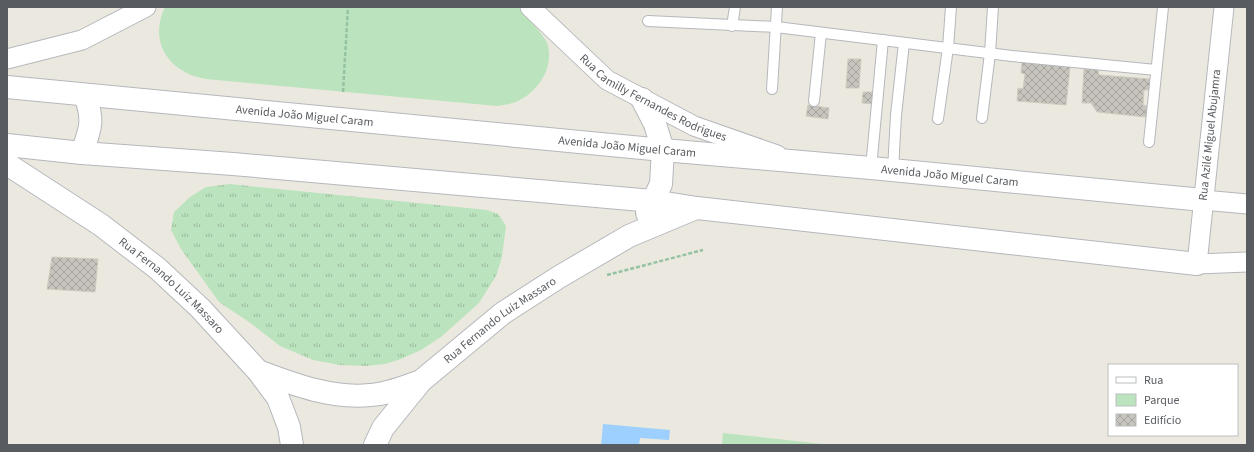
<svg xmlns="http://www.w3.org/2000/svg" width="1254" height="452" viewBox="0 0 1254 452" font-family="'Source Sans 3',sans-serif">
	<defs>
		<pattern id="grass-tufts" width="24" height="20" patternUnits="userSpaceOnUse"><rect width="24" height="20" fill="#bbe3bd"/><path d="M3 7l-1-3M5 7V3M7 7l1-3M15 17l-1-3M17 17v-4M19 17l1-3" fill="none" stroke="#9bbb9d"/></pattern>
		<pattern id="building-cross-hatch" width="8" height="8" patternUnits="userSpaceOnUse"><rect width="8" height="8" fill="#c6c4bd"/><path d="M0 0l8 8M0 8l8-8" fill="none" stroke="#a4a29d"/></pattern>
	</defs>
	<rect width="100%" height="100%" fill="#ebe9df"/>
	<path fill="url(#grass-tufts)" d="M230,184L487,210L498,214L506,226L502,257L496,276L479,303L441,337L421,350L401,359L385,364L366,366L340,365L313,360L280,346L249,322L219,302L181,249L171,230L174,212L190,197L206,187Z"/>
	<g fill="#bbe3bd">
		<path d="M165,7H518C524,14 545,36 547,43C555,66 539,91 518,101C512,104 504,105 497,106L206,79C169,73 148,42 165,7Z"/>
		<path d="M723,433L831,445H722Z"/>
	</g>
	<path fill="#9dd0fe" d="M603,424L670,430L669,440L640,438L639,445H601Z"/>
	<g fill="url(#building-cross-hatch)" stroke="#d0cbbe">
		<path d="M848,59H861L859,88H846Z"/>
		<path d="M1022,62L1070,67L1066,105L1017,101L1018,88L1023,89L1025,74L1021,73Z"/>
		<path d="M1084,69L1098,70L1099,75L1150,79L1149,90H1144L1143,105L1147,106L1146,117L1097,112L1091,103H1082Z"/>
		<path d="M863,92H874L873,104L862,103Z"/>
		<path d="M808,105L829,108L828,119L806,116Z"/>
		<path d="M52,257L98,259L95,292L47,289Z"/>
	</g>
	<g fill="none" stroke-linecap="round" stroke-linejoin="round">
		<g stroke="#b5b7bc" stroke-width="12">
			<g id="service">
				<path d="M648,21L776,27L1012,56L1156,70"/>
				<path d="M732,26L735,7"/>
				<path d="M772,89L777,7"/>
				<path d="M814,101L821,33"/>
				<path d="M982,118L990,53L993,7"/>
				<path d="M938,119L948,48L951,7"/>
				<path d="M1149,142L1163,7"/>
				<path d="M871,168L883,40"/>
				<path d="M893,170L896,115L904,43"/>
			</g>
		</g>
		<g stroke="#b5b7bc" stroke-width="21">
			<g id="minor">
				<path id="s1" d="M530,7L607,80L694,126L777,155"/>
				<path d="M1224,7L1197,264L1247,262"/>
				<path d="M7,59L82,40L146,7"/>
				<path d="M1203,200L1247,204"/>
			</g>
		</g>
		<g stroke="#b5b7bc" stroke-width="24">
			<g id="tertiary">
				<path id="s2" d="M7,87L663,150L871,168L1203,200"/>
				<path d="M642,99L655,124L663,150L661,184L647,213"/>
				<path d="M7,145L82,153L233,164L653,201L697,208L1197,264"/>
				<path d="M82,153C91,127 94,121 85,95"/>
				<path id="s3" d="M7,164L101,225L157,268L200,308L258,371L278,398L289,427L292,445"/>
				<path d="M258,371C293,384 331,399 370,395C388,394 404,387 421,381"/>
				<path id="s4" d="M375,445L383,428L421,381L503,313L559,277L629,236L696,208"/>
			</g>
		</g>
		<g stroke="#94c2a2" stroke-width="2.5" stroke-dasharray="4 2" stroke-linecap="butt">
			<path d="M343,92L348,7"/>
			<path d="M607,275L703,250"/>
		</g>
		<use href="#service" stroke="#fff" stroke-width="10"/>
		<use href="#minor" stroke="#fff" stroke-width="19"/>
		<use href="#tertiary" stroke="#fff" stroke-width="22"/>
	</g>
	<g text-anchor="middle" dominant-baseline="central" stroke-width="4" stroke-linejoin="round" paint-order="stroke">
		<g font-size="12" fill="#585c60" stroke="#fff">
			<text stroke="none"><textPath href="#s1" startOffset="155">Rua Camilly Fernandes Rodrigues</textPath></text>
			<text stroke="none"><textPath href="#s2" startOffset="299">Avenida João Miguel Caram</textPath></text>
			<text transform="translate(1210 135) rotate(-84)">Rua Azilé Miguel Abujamra</text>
			<text stroke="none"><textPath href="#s2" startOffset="623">Avenida João Miguel Caram</textPath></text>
			<text stroke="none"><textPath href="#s2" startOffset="947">Avenida João Miguel Caram</textPath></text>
			<text stroke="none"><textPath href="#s3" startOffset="205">Rua Fernando Luiz Massaro</textPath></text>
			<text stroke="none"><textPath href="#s4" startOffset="179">Rua Fernando Luiz Massaro</textPath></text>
		</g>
	</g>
	<rect width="1254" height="452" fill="none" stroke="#585c60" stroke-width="16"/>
	<rect x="1108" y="364" width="130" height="72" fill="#ffffff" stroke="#bcbebf"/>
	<rect x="1116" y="377" width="20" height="6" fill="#ffffff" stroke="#bcbebf"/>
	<text x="1144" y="384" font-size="12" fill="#585c60">Rua</text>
	<rect x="1116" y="394" width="20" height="12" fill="#bbe3bd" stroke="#bcbebf"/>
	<text x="1144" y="404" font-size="12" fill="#585c60">Parque</text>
	<rect x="1116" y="414" width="20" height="12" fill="url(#building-cross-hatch)" stroke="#bcbebf"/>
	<text x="1144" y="424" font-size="12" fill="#585c60">Edifício</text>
</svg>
